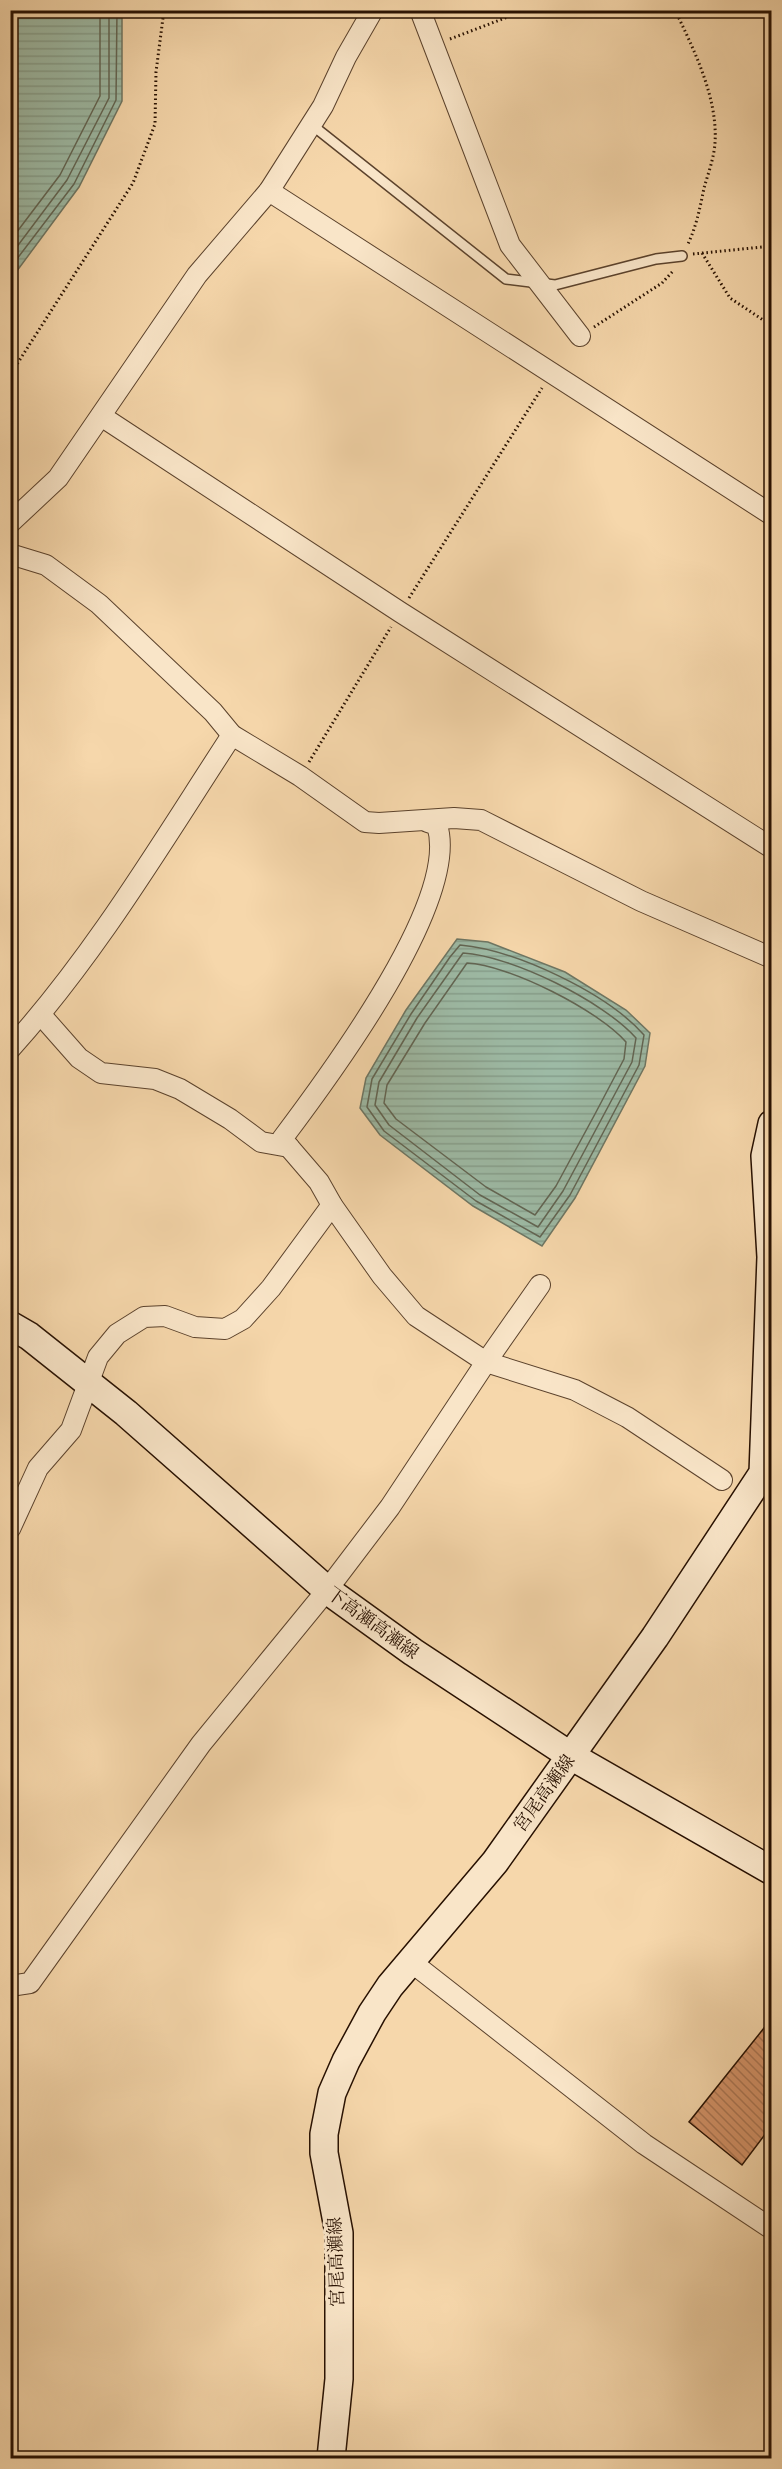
<svg xmlns="http://www.w3.org/2000/svg" width="782" height="2469" viewBox="0 0 782 2469" font-family="'IM FELL Great Primer','Noto Serif JP',serif">
	<defs>
		<pattern id="water-rules" width="6" height="5" patternUnits="userSpaceOnUse" patternTransform="scale(1.5)"><rect width="6" height="5" fill="#9dbaa5"/><path d="M0 2.5h6" fill="none" stroke="#879f8c"/></pattern>
		<pattern id="building-back-hatch" width="6" height="6" patternUnits="userSpaceOnUse" patternTransform="scale(1.5)"><rect width="6" height="6" fill="#d39268"/><path d="M-1 5l2 2M0 0l6 6M5-1l2 2" fill="none" stroke="#ab7653"/></pattern>
	</defs>
	<rect width="100%" height="100%" fill="#f6d7ab"/>
	<filter id="stains"><feTurbulence type="fractalNoise" baseFrequency=".00333" numOctaves="4"/><feColorMatrix values="0 0 0 0 .2 0 0 0 0 .09 0 0 0 0 .02 0 0 0 .5 -.17"/></filter>
	<radialGradient id="worn" r=".72"><stop offset=".6" stop-color="#630" stop-opacity="0"/><stop offset="1" stop-color="#630" stop-opacity=".3"/></radialGradient>
	<g fill="url(#water-rules)" stroke="#6e7663" stroke-width="1.5">
		<path d="M11,10L122,11V101L79,187L11,279Z"/>
		<path d="M457,939L488,942L565,972L626,1010L650,1033L645,1066L575,1198L542,1246L473,1206L380,1135L360,1108L366,1078L406,1010Z"/>
	</g>
	<g fill="none" stroke-linecap="round" stroke-linejoin="round">
		<g stroke="#626553" stroke-width="1.5">
			<path d="M10,241L60,175L100,96V10"/>
			<path d="M10,256L67,180L109,98V10"/>
			<path d="M10,268L74,184L116,100L117,10"/>
			<path d="M460,945C516,950 607,993 644,1035L639,1065L570,1195L540,1237L476,1201L384,1131L367,1107L372,1079L411,1014L450,957Z"/>
			<path d="M463,953C512,956 603,1001 636,1038L632,1062L563,1191L538,1227L480,1195L389,1125L375,1105L379,1082L417,1018Z"/>
			<path d="M467,963C509,965 598,1010 626,1042L624,1059L595,1114L556,1186L535,1215L486,1187L396,1119L384,1103L387,1085L425,1023Z"/>
		</g>
	</g>
	<path fill="url(#building-back-hatch)" stroke="#271001" stroke-width="1.5" d="M772,2018V2125L742,2165L689,2122Z"/>
	<g fill="none" stroke-linecap="round" stroke-linejoin="round">
		<g stroke="#5b422c" stroke-width="12">
			<path id="lane" d="M312,125L506,279L555,285L656,259L682,256"/>
		</g>
		<g stroke="#5b422c" stroke-width="22">
			<g id="street">
				<path d="M420,10L510,245L580,336"/>
				<path d="M269,191L772,515"/>
				<path d="M101,416L400,612L772,848"/>
				<path d="M10,523L58,478L197,275L269,191L323,106L346,57L373,10"/>
				<path d="M10,554L46,565L99,604L213,712L232,735L300,776L365,822L379,823L454,818L481,820L641,901L772,958"/>
				<path d="M428,822L437,825C461,900 328,1078 282,1139L319,1182L332,1205L382,1276L416,1316L486,1362L575,1390L627,1417L722,1480"/>
				<path d="M41,1015L79,1058L101,1073L155,1079L180,1089L230,1119L261,1142L289,1147"/>
				<path d="M10,1049C96,954 162,842 232,735"/>
				<path d="M10,1529L38,1468L71,1430L98,1357L117,1334L144,1317L165,1316L195,1327L225,1329L243,1319L271,1288L332,1205"/>
				<path d="M410,1961L644,2144L772,2229"/>
				<path d="M10,1986L30,1983L201,1744L327,1590L390,1507L486,1362L540,1285"/>
			</g>
		</g>
		<g stroke="#271001" stroke-width="30">
			<g id="secondary">
				<path d="M10,1325L29,1336L126,1413L327,1590L413,1652L571,1756L772,1871"/>
				<path d="M331,2458L339,2379V2233L324,2153V2134L332,2093L346,2061L372,2013L390,1986L495,1862L655,1637L763,1473L771,1257L765,1156L772,1124"/>
			</g>
		</g>
		<g stroke="#271001" stroke-width="3" stroke-dasharray="1.5 3" stroke-linecap="butt">
			<path d="M675,10C694,50 718,98 715,143C714,158 708,174 704,188C700,208 696,228 687,246"/>
			<path d="M450,39L526,10"/>
			<path d="M702,253L730,298L772,326"/>
			<path d="M693,254L772,246"/>
			<path d="M594,327L662,283L674,270"/>
			<path d="M10,375L133,183L155,124L156,72L164,10"/>
			<path d="M409,598L542,388"/>
			<path d="M309,762L391,627"/>
		</g>
		<use href="#lane" stroke="#f9e5c8" stroke-width="9"/>
		<use href="#street" stroke="#f9e5c8" stroke-width="20"/>
		<use href="#secondary" stroke="#f9e5c8" stroke-width="27"/>
	</g>
	<g text-anchor="middle" dominant-baseline="central" stroke-width="6" stroke-linejoin="round" paint-order="stroke">
		<g font-size="18" fill="#271001" stroke="#f9e5c8">
			<text transform="translate(373 1623) rotate(36)">下高瀬高瀬線</text>
			<text transform="translate(544 1793) rotate(-54)">宮尾高瀬線</text>
			<text transform="translate(336 2262) rotate(-92)">宮尾高瀬線</text>
		</g>
	</g>
	<rect width="782" height="2469" fill="none" stroke="#f6d7ab" stroke-width="36"/>
	<rect x="12" y="12" width="758" height="2445" fill="none" stroke="#271001" stroke-width="3"/>
	<rect x="18" y="18" width="746" height="2433" fill="none" stroke="#271001" stroke-width="1.5"/>
	<rect width="100%" height="100%" filter="url(#stains)"/>
	<rect width="100%" height="100%" fill="url(#worn)"/>
</svg>
